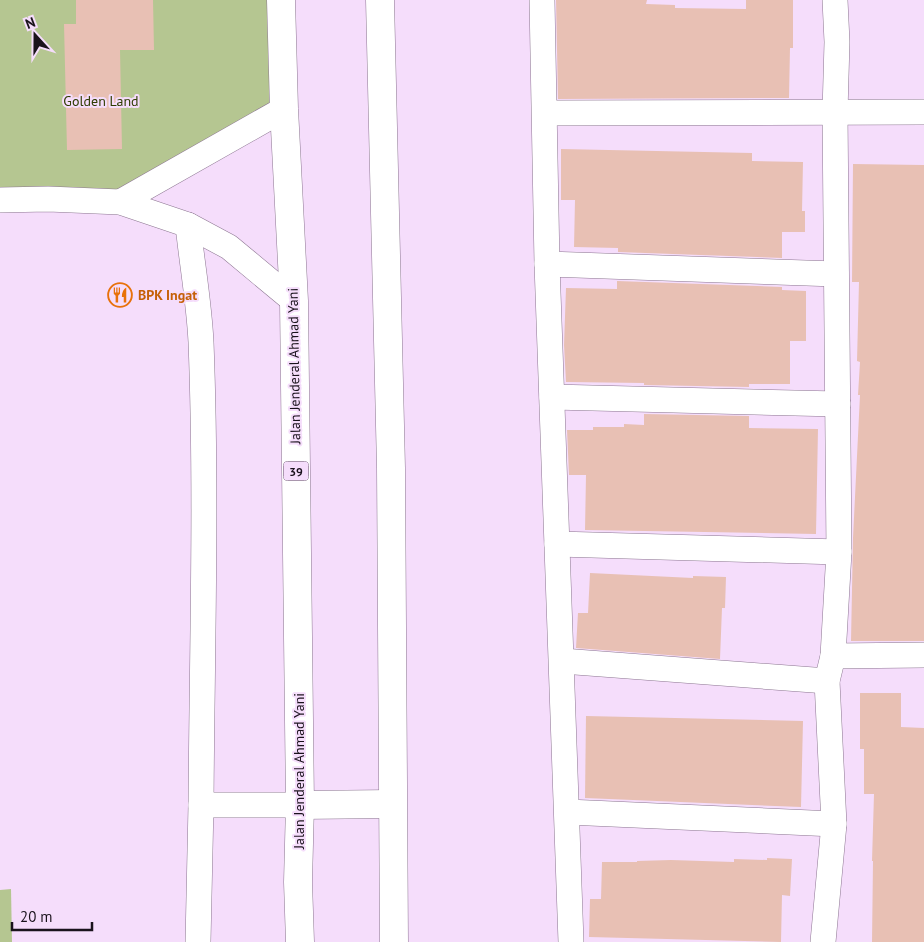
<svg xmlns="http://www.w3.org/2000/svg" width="924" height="942" viewBox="0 0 924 942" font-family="'PT Sans',sans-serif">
	<rect width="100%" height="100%" fill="#f5ddfb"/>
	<g fill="#b5c691">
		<path d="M0,0H293L292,108L126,205L0,206Z"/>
		<path d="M11,889L12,942H0V890Z"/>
	</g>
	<g fill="#e8c0b4">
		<path d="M76,0H153L154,50H120L122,149L67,150L64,24H76Z"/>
		<path d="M556,0H647L646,4L675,5V8L746,9V0H793V48H790L789,98L558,99Z"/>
		<path d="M561,149L752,153V161L803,162L802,211H805V232H782V258L618,252V248L574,247L575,200H561Z"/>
		<path d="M853,164L924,165V641H851L853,538L860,395H858L860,362L857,361L859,282H852Z"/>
		<path d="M617,281L782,287V290L806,291V341H790V384H749V387L644,385V383L566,382L564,345L566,288L617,289Z"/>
		<path d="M644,414L749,416V428L818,429L816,534L585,530L586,475H569L567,430H593V427H624V424L644,425Z"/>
		<path d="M590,573L693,578V576L726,577L725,608H722L720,659L576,648L578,613H588Z"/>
		<path d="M860,693H901V727L924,728V942H872L873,861H872L874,794H864V749H860Z"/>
		<path d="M586,716L803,721L801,807L585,798Z"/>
		<path d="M767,858L792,859L790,896L782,895L781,942L589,937L590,899H601L602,862H637V861L671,860L734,862V859L767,860Z"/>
	</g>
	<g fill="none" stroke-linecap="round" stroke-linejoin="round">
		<g stroke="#8c7691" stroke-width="26">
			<g id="street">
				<path d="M542,0L547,264L571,942"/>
				<path d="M545,113L924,112"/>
				<path d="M0,200L48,199L120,202L188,225L229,247L294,301"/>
				<path d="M120,202L284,109"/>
				<path d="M188,225C192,264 199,302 201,342C207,496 202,650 201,805"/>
				<path d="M547,264L836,274"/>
				<path d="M552,397L838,404"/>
				<path d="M557,544L839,552"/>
				<path d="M833,656L924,655"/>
				<path d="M562,661L827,681"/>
				<path d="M567,812L834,824"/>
				<path d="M198,942L201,805H300"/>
				<path d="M823,942L834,824L827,681L833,656L839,552L835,112L837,42L835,0"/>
			</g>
		</g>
		<g stroke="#8c7691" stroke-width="29">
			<g id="highway">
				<path d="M281,0L284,109L294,301L300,805L298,882L300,942"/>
				<path d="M380,0L391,468L394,942"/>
				<path d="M300,805L392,804"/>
			</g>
		</g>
		<use href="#street" stroke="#fff" stroke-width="25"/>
		<use href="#highway" stroke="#fff" stroke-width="28"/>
	</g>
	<defs>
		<g id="restaurant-ring" transform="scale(1.25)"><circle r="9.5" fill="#f5ddfb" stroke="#e8710a" stroke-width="1.5"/><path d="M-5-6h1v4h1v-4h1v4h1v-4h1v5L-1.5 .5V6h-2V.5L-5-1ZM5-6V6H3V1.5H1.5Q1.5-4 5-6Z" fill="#e8710a"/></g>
	</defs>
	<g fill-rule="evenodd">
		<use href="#restaurant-ring" x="120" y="295"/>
	</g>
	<g text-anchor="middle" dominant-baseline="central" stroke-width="4" stroke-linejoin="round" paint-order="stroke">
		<rect fill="#f5ddfb" stroke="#5c4f5f" stroke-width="1" x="283.5" y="461.5" width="25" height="19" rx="4"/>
		<g font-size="12" font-weight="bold" fill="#1a121c">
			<text x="296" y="471">39</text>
		</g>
		<g font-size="14" fill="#2e3c00" stroke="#f5ddfb">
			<text x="101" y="101">Golden Land</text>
		</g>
		<g font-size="14" font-weight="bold" fill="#c56008" stroke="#f5ddfb" text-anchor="start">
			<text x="138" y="295">BPK Ingat</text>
		</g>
		<g font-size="14" fill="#1a121c" stroke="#f5ddfb">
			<text transform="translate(294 366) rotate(-91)">Jalan Jenderal Ahmad Yani</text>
			<text transform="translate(299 771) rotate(-90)">Jalan Jenderal Ahmad Yani</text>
		</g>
	</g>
	<g transform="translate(35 35) rotate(339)" stroke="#f5ddfb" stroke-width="4" paint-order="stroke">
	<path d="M0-4L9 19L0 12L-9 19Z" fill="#1a121c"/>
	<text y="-8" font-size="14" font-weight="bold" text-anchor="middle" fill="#1a121c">N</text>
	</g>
	<path d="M12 922v8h80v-8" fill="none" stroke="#1a121c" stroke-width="2.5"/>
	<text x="20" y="922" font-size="15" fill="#1a121c" stroke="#f5ddfb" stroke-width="4" paint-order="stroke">20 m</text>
</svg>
